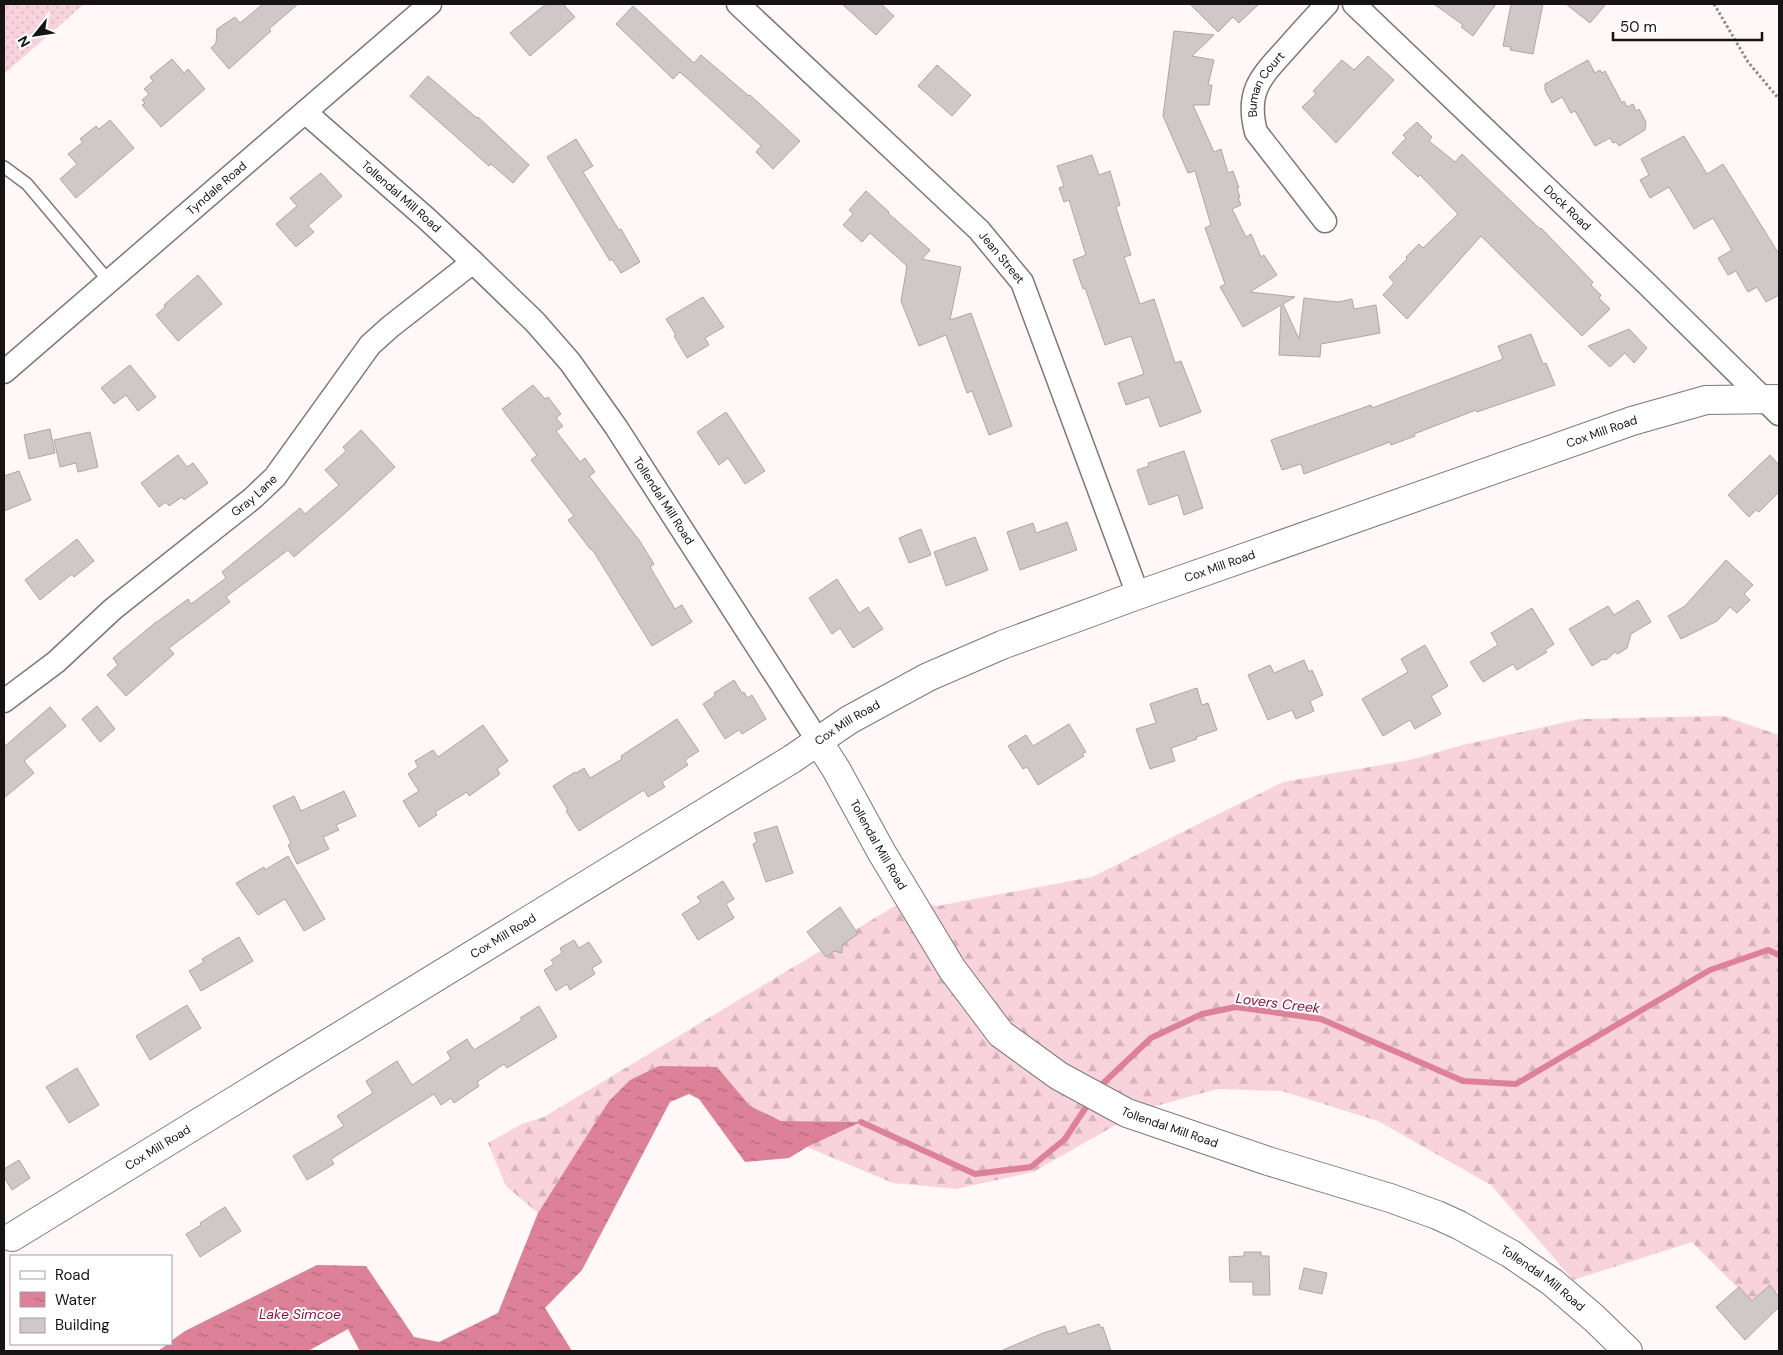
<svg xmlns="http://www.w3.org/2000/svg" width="1783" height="1355" viewBox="0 0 1783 1355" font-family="'DM Sans',sans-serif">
	<defs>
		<pattern id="green-dots" width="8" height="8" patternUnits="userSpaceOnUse" patternTransform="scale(1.25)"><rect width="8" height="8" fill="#f9d3db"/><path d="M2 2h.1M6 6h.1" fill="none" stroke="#d5b4bb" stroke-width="1.8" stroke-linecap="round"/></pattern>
		<pattern id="forest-firs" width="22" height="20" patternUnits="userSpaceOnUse" patternTransform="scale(1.25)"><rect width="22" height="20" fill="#f9d3db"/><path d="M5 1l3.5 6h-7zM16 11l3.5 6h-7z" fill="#d5b4bb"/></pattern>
		<pattern id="water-ripples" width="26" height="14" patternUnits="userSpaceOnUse" patternTransform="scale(1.25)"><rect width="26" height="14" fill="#dc8198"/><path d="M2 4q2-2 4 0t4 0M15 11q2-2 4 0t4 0" fill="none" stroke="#b1687b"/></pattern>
	</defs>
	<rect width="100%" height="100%" fill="#fff7f8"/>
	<path fill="url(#green-dots)" d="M4,4H84L4,74Z"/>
	<path fill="url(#forest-firs)" d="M1723,716L1779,735V1289L1760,1310L1692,1242L1573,1280L1491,1185L1378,1121L1282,1091L1217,1089L1142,1110L1033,1172L956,1189L893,1183L807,1147L859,1123L781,1121L750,1106L717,1067L630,1080L609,1102L538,1213L506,1186L488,1143L522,1124L544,1117L905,900L937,906L1092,877L1283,782L1410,760L1463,745L1580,719Z"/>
	<path fill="url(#water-ripples)" d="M659,1066L717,1067L750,1106L781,1121L861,1122L807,1147L789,1158L745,1162L699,1099L689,1094L670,1102L582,1270L545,1308L572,1351H360L348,1329L308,1351H158L168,1344H171V1341L185,1331L317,1265L366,1266L414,1337L439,1342L498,1313L538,1213L609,1101L630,1080Z"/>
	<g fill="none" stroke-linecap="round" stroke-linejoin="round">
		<g stroke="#dc8198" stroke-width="6">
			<path d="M1096,1090L1151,1038L1202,1014L1236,1007L1321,1019L1463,1081L1516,1084L1710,970L1768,950L1779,955"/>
			<path d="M861,1122L975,1174L1031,1167L1065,1139L1090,1101"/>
		</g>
	</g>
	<g fill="#d0c7c8" stroke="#aea5a6">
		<path d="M263,4H298L269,29L271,31L229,69L211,48L216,43L217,29L235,17L240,23Z"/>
		<path d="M546,4H563L575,17L530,56L510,33Z"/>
		<path d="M842,4H881L894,16L876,35Z"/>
		<path d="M1190,4H1259L1239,23L1233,17L1218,32Z"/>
		<path d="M1434,4H1496L1473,36L1461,27L1463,25Z"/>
		<path d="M1511,4H1543L1533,54L1510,50L1511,47L1503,46Z"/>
		<path d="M1566,4H1606L1590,23Z"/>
		<path d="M633,6L694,63L701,55L749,96L750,95L800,141L773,169L756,152L761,146L712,101L680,72L673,79L616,24Z"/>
		<path d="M1174,31L1214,35L1192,56L1214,60L1208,85H1212L1209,105H1193L1214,152L1221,149L1228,173L1233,171L1239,188H1237L1240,198H1238L1241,205L1232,209L1246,237L1251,234L1261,257L1264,255L1277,275L1250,292L1295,297L1283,304L1299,339L1304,298L1338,302L1352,299L1354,309L1376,305L1380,333L1321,344L1320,357L1279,355L1281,305L1243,327L1220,287L1225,284L1205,228L1211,225L1195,171L1188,173L1163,116Z"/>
		<path d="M1368,56L1394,80L1336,143L1302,107L1316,94L1313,91L1342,60L1354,70Z"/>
		<path d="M172,59L184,73L188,69L205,89L161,127L142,105L145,103L142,100L149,94L144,89L153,81L150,77Z"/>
		<path d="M1588,60L1595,73L1600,70L1602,73L1605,71L1622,103L1624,101L1627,107L1633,104L1636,111L1639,109L1646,122L1645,130L1619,146L1616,142L1613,143L1610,138L1595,146L1575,111L1571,113L1562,97L1552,103L1545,90V84Z"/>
		<path d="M937,65L971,95L952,116L918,86Z"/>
		<path d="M428,76L477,118L478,117L529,165L513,183L491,164L489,166L410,96Z"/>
		<path d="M110,120L134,148L76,198L60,179L77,164L68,154L83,142L80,139L96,126L99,129Z"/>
		<path d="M1417,122L1432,137L1429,141L1455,162L1462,154L1540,229L1541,228L1593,282L1591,285L1601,295L1599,298L1610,309L1582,336L1481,236L1407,319L1383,295L1394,283L1389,277L1407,259L1406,257L1419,244L1423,248L1458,214L1420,175L1418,177L1392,153L1406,138L1403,135Z"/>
		<path d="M1684,136L1707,174L1723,164L1779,254V295L1766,302L1757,287L1748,292L1736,271L1728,275L1718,258L1732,250L1713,218L1694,229L1669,187L1650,198L1640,180L1649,175L1641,159Z"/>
		<path d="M576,139L593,166L583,172L619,230L621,229L640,262L621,273L612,259L610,261L547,157Z"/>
		<path d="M1092,155L1099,175L1110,171L1120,205L1116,207L1131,255L1124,257L1140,304L1154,299L1175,363L1181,361L1201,412L1160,427L1149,397L1126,405L1118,383L1144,374L1131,336L1105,345L1085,288L1083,289L1073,260L1086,255L1069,200L1064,202L1059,188L1064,186L1057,166Z"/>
		<path d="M321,173L342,196L308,226L314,232L296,247L276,224L297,206L290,198Z"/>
		<path d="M866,191L889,212L888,213L930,250L922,259L961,267L950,320L971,313L1012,426L989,435L972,391L967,393L946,335L919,346L901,301L907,266L870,233L862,242L843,225L853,214L849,210Z"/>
		<path d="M198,275L222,304L178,341L156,315L165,307L164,305Z"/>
		<path d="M703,297L724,327L705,338L709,345L687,358L674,336L676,335L666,319Z"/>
		<path d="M1629,329L1647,348L1634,363L1625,353L1610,367L1588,346Z"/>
		<path d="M1531,334L1543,364L1546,363L1555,385L1477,412L1476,410L1414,434L1415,436L1391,445L1390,442L1304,474L1301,464L1282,470L1271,440L1371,405L1372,408L1503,359L1498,346Z"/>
		<path d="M130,365L156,397L138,411L126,395L114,404L101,388Z"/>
		<path d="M533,385L545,399L548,397L561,414L556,418L563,426L556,431L580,462L585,458L595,472L589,476L639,540L654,564L650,567L675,609L682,605L692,622L652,646L592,549L591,550L568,520L574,516L531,460L537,455L502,409Z"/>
		<path d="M726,412L765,471L745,484L728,458L719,465L697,432Z"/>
		<path d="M50,429L55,453L29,459L24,435Z"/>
		<path d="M361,430L395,467L343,515L294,557L288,550L226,597L230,602L169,648L174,654L126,696L107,675L118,665L113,658L156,622H157L188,599L191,604L226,578L222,572L300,508L305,514L339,485L325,470L346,451L343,447Z"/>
		<path d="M90,432L98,467L78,472L76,463L60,467L54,440Z"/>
		<path d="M1184,451L1203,508L1184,515L1178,495L1149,505L1137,470L1149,466L1148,463Z"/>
		<path d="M178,455L187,467L193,463L208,483L184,500L182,497L169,506L166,502L159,507L141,483Z"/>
		<path d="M1770,455L1779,465V492L1759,512L1756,510L1749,517L1728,495Z"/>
		<path d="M19,471L31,500L4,511V476Z"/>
		<path d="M1067,522L1077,550L1020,570L1007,532L1033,523L1036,533Z"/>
		<path d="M921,529L931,555L909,563L899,538Z"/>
		<path d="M975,537L988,570L946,586L934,552Z"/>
		<path d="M77,539L94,561L74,577L72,574L40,600L25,580Z"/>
		<path d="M1726,560L1753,585L1744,594L1750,600L1737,613L1730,607L1717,621L1681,639L1668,616L1685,606Z"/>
		<path d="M837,579L859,613L868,607L883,629L853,648L840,628L832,634L809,598Z"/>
		<path d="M1638,600L1651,622L1631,634L1627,648L1618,654L1615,652L1606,660L1603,659L1592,666L1569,629L1608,606L1614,615Z"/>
		<path d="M1532,608L1554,644L1545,650L1547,652L1517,670L1513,664L1483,682L1470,662L1498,645L1491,633Z"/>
		<path d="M1425,645L1448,686L1431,696L1441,714L1415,729L1410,720L1383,736L1362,699L1408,672L1401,659Z"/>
		<path d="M1304,660L1309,672L1312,670L1323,695L1310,701L1314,711L1296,719L1292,710L1268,720L1248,675L1270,665L1274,673Z"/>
		<path d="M734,680L742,693L744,692L747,698L752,695L766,719L742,734L739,730L725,739L703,704L715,696L714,693Z"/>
		<path d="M1197,688L1202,705L1208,703L1217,730L1196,737L1197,739L1171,748L1175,761L1150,769L1136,729L1156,723L1150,704Z"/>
		<path d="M97,706L115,729L100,742L82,719Z"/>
		<path d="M50,707L66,726L24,761L34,773L4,798V747Z"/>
		<path d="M677,719L699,751L685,760L688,765L662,782L665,787L648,797L644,790L579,831L566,811L568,810L553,786L575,772L576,773L584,768L590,778L622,759L621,756Z"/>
		<path d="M1069,724L1086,752L1082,754L1084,756L1038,785L1027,767L1023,769L1008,746L1026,735L1033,746Z"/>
		<path d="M483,725L508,761L497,769L500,774L469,796L467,792L435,812L437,815L419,827L403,801L419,791L408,774L418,767L415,761L433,750L438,757Z"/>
		<path d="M344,791L356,816L336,825L339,830L323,837L329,849L297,864L288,845L291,843L273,806L294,796L301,811Z"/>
		<path d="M777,826L793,873L766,882L753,844L757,842L754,833Z"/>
		<path d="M288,856L325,919L304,931L285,899L258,915L236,883L264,867L265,870Z"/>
		<path d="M723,881L734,899L726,904L734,918L698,940L682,914L701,902L697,897Z"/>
		<path d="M840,907L858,934L842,945V953L834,951L826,957L807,932Z"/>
		<path d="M239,937L253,961L201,991L189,971L204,962L202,959Z"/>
		<path d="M574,940L579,948L589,942L602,962L592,968L595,974L570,990L567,984L556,991L544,970L554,964L551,960L562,953L560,948Z"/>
		<path d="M187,1005L201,1028L150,1060L136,1036Z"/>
		<path d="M539,1006L557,1037L507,1068L504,1064L477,1082L479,1086L454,1103L451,1098L441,1105L434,1094L331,1159L334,1164L307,1180L293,1156L344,1126L337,1116L373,1093L366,1081L397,1061L412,1085L451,1059L447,1052L467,1039L474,1050L522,1020L520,1018Z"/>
		<path d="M77,1068L99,1105L69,1123L46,1087Z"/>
		<path d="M19,1160L30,1178L12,1190L4,1177V1169Z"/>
		<path d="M225,1207L241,1231L200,1257L186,1234L201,1225L200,1223Z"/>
		<path d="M1244,1252H1261V1256H1269L1270,1295H1253V1282H1230L1229,1257L1244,1256Z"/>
		<path d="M1304,1268L1327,1273L1322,1294L1299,1289Z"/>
		<path d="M1770,1285L1779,1297V1307L1745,1340L1716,1307L1739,1287L1752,1301Z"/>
		<path d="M1099,1324L1101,1328L1103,1327L1111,1351H1003V1350L1043,1333L1065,1326L1068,1334Z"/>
	</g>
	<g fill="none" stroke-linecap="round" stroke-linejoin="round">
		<g stroke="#7f7678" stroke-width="14">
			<path id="service" d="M4,167L27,184L108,280"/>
		</g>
		<g stroke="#7f7678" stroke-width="25">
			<g id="minor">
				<path id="s1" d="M738,4L979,230L1022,282L1138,595"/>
				<path id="s2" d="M1354,4L1647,284L1779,414"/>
				<path id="s3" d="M305,112L427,219L473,262L535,322L570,362L616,427L818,741"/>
				<path id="s4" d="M1325,221L1256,132C1245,90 1262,76 1288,47C1301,32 1314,18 1327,4"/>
				<path id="s5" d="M4,372L430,4"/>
				<path id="s6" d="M4,701L56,662L113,609L253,498L275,477L370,345L390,327L473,262"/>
			</g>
		</g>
		<g stroke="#7f7678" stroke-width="30">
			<g id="tertiary">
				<path id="s7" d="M818,741L836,769L882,853L952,969L1001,1034L1059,1076L1127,1113L1268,1161L1390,1198L1437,1215L1459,1225L1511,1254L1552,1282L1594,1318L1628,1351"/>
				<path id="s8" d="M12,1237L792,759L849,720L928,677L1002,645L1138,595L1632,421L1706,400L1779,399"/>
			</g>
		</g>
		<path stroke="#8e8889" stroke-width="3" stroke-dasharray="2.5 2.5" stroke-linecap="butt" d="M1714,4L1748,62L1779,99"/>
		<use href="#service" stroke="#fff" stroke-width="11"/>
		<use href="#minor" stroke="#fff" stroke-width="22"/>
		<use href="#tertiary" stroke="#fff" stroke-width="28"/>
	</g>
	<g text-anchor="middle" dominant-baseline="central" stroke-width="4" stroke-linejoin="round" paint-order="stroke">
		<g font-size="12" fill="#161314" stroke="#fff">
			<text stroke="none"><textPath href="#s4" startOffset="164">Buman Court</textPath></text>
			<text stroke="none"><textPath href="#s5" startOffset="281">Tyndale Road</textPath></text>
			<text stroke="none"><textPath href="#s3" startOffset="128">Tollendal Mill Road</textPath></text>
			<text stroke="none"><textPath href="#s2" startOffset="295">Dock Road</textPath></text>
			<text stroke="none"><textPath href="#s1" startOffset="366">Jean Street</textPath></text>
			<text stroke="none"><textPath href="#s8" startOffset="1791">Cox Mill Road</textPath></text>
			<text stroke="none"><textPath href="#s6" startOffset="324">Gray Lane</textPath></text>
			<text stroke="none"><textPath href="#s3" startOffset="532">Tollendal Mill Road</textPath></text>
			<text stroke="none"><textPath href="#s8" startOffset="1386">Cox Mill Road</textPath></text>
			<text stroke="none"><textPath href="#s8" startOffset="981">Cox Mill Road</textPath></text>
			<text stroke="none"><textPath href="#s7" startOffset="120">Tollendal Mill Road</textPath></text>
			<text stroke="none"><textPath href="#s8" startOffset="576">Cox Mill Road</textPath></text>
			<text stroke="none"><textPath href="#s7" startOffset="540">Tollendal Mill Road</textPath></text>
			<text stroke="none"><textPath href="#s8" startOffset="171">Cox Mill Road</textPath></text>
			<text stroke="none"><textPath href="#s7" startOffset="945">Tollendal Mill Road</textPath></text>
		</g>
		<g font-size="14" font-style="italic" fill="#841741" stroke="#fff">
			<text transform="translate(1278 1003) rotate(7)">Lovers Creek</text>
			<text x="300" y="1314">Lake Simcoe</text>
		</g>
	</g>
	<rect width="1783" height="1355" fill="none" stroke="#161314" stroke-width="10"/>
	<rect x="10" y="1255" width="162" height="90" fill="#ffffff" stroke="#a2a1a1"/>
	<rect x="20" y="1271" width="25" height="8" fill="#ffffff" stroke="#a2a1a1"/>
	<text x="55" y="1280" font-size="15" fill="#161314">Road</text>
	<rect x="20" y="1292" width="25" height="15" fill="url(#water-ripples)" stroke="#a2a1a1"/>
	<text x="55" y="1305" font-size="15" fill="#161314">Water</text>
	<rect x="20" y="1318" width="25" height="15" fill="#d0c7c8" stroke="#a2a1a1"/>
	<text x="55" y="1330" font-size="15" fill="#161314">Building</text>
	<g transform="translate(35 35) rotate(240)" stroke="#ffffff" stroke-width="4" paint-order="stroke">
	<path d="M0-4L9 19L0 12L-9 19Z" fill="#161314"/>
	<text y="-8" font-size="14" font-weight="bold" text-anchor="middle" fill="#161314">N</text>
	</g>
	<path d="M1613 32v8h149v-8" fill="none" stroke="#161314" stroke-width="2.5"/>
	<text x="1620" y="32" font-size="15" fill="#161314" stroke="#ffffff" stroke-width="4" paint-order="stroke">50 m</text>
</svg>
